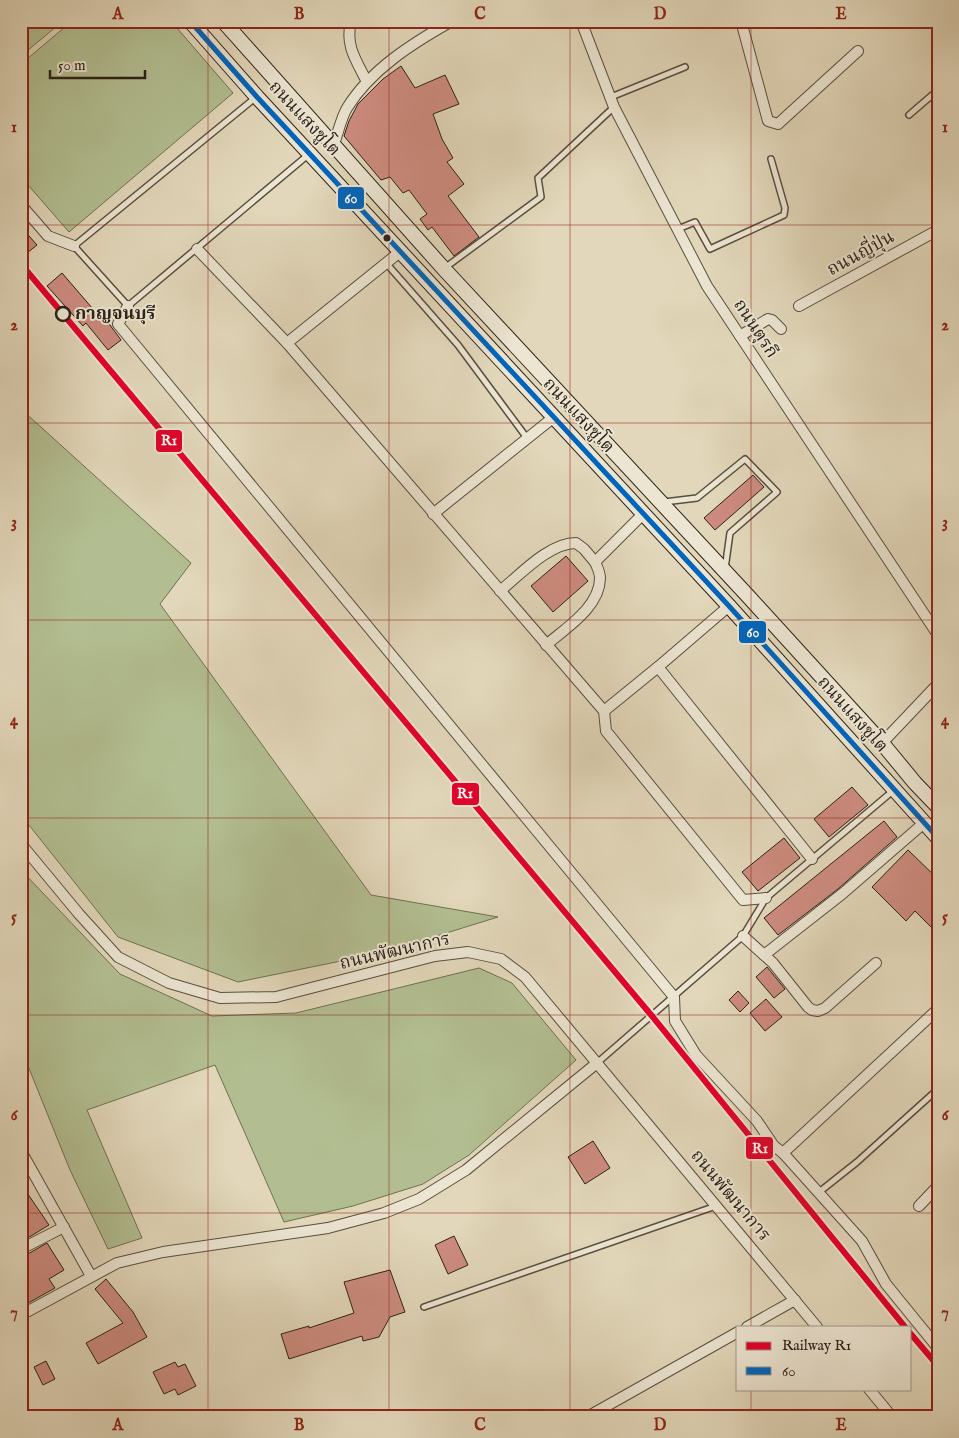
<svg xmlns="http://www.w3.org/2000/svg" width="959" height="1438" viewBox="0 0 959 1438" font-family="'IM FELL English','Noto Serif Thai',serif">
	<rect width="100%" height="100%" fill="#e2d7ba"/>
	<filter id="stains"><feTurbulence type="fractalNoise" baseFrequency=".004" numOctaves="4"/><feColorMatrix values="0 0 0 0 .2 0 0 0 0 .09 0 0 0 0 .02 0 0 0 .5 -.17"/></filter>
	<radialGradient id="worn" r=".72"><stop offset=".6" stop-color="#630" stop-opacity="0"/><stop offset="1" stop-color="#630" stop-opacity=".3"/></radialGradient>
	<g fill="#b2be91" stroke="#6e7054">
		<path d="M21,21H63L21,56Z"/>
		<path d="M72,21H171L233,93L69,232L21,177V64Z"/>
		<path d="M21,409L191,563L160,604L371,895L498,917L385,952L238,982L118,937L21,815Z"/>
		<path d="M21,870L120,974L212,1016L296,1013L479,968L512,983L576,1060L469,1155L423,1184L353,1206L284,1222L215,1065L87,1110L142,1238L108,1249L70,1170L24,1056L21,1057Z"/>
	</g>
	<g fill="#cd8b7f" stroke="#2b2118">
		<path d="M401,66L415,88L445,75L459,104L433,114L442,139L453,158L447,162L464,184L448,196L479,237L454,256L432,227L428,230L420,219L427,214L409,190L403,193L390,177L381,180L344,136L349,121L358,104L383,79Z"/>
		<path d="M21,227L37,245L27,253L21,246Z"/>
		<path d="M62,273L105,323L107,321L121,340L108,350L86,323L83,326L47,286Z"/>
		<path d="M753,475L764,487L715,530L704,518Z"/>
		<path d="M566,556L588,581L553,612L531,586Z"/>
		<path d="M852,787L868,805L829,837L814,819Z"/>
		<path d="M884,821L897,837L838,889L778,935L764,918Z"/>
		<path d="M784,838L800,858L758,891L742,872Z"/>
		<path d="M908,850L938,879V934L915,911L906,921L872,887Z"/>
		<path d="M767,967L785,989L774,998L756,977Z"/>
		<path d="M738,991L749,1003L740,1012L729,1000Z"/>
		<path d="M766,999L782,1017L765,1031L750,1013Z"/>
		<path d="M593,1141L610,1168L585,1184L568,1157Z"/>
		<path d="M21,1184L49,1225L26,1239L21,1231Z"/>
		<path d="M454,1236L468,1265L448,1274L435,1245Z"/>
		<path d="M47,1243L64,1270L49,1279L55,1288L21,1307V1258Z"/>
		<path d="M390,1270L405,1312L390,1317L379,1337L363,1341L362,1336L289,1359L281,1334L309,1326V1328L354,1313L344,1282Z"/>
		<path d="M106,1279L133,1312L147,1337L98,1364L86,1343L123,1323L95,1289Z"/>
		<path d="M46,1361L55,1379L43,1385L34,1367Z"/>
		<path d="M175,1362L178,1367L185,1364L196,1386L178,1395L175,1389L164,1394L153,1372Z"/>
	</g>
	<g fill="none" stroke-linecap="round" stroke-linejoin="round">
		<g stroke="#594e40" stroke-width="8">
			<g id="lane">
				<path d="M611,97L685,67"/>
				<path d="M255,98L74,246L128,306L308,155"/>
				<path d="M909,115L938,90"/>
				<path d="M678,229L695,222L710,249L784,215L785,208L771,159"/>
				<path d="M386,263L458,345L527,438"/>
				<path d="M446,267L541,197L538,178L614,107"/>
				<path d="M664,502L697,498L745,459L777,492L730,533L725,569"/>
				<path d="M597,1063L743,936L766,898L894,790"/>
				<path d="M818,1193L857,1162L938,1089"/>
				<path d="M424,1307L716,1206"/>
			</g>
		</g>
		<g stroke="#594e40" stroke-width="12">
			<g id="street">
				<path d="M351,21C345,46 356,60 367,82"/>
				<path d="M581,21L614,107L707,286L938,635"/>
				<path d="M741,21L768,121L778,124L858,51"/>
				<path d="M334,144C338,133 341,118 347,108C371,69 413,43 452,21"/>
				<path d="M21,205L48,236L74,246"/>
				<path d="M197,249L287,343L604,711L606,731L743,900L766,898"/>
				<path d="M128,306L118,324L674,997L675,1021L696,1055L757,1121L774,1146L783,1153L862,1241L886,1284L938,1348"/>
				<path d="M799,306L938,230"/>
				<path d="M740,336L768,319L772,320L781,329"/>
				<path d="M287,343L401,251"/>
				<path d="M433,514L554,417"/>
				<path d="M500,591C521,574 549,543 576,543L584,549L595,562"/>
				<path d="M546,645C566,628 600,607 600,578C600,572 597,567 595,562L643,514"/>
				<path d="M658,667L812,859"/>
				<path d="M604,711L658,667L729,606"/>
				<path d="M882,743L938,684"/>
				<path d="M21,844L79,914L118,957L169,983L220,998L276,997L435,956L468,952L501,959L525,977L817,1327"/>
				<path d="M743,936L773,963L808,1007L812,1010L818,1011L825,1008L876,963"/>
				<path d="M764,955L842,894L924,823"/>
				<path d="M21,1151L91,1276"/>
				<path d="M783,1153L938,1009"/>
				<path d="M919,1206L938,1186"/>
				<path d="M21,1249L64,1227"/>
				<path d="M21,1315L117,1263L163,1252L328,1228L384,1213L419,1199L466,1170L597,1063"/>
				<path d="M747,1327L795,1300"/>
				<path d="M869,1389L892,1417"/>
				<path d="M587,1417L738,1332"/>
			</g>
		</g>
		<g stroke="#2b2118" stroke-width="16">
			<g id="secondary">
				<path d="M190,21L257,97L729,606L938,838"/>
				<path d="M223,21L444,269L747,595L882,743L915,783L938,807"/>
			</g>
		</g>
		<use href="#lane" stroke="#ece5d2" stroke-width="5"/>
		<use href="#street" stroke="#ece5d2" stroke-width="10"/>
		<use href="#secondary" stroke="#ece5d2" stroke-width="14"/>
		<g stroke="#ece5d2" stroke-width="9">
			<path id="bus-1" d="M190,21L257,97L729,606L938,838"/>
		</g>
		<use href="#bus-1" stroke="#0065bd" stroke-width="5"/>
		<g stroke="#ece5d2" stroke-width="10">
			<g id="rail-1">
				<path d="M21,264L652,1016L905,1327"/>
				<path d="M910,1333L938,1366"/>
			</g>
		</g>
		<use href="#rail-1" stroke="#e4002b" stroke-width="6"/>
	</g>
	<path fill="none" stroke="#8f2418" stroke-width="1" stroke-opacity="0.55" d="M208,21V1417M389,21V1417M570,21V1417M751,21V1327M21,225H938M21,423H938M21,620H938M21,818H938M21,1015H938M21,1213H938M751,1389V1417"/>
	<circle fill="#2b2118" stroke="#ece5d2" stroke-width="2" cx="387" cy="238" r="4.5"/>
	<circle fill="#ece5d2" stroke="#2b2118" stroke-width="2.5" cx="63" cy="314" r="7"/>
	<g text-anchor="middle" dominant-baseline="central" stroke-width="4" stroke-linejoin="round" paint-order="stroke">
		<g font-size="18" fill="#2b2118" stroke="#ece5d2">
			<text transform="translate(304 119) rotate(47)">ถนนแสงชูโต</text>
			<text transform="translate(861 254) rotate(-29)">ถนนญี่ปุ่น</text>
			<text transform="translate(755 329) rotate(57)">ถนนตุรกี</text>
			<text transform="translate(578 416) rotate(47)">ถนนแสงชูโต</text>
			<text transform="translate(852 715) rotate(48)">ถนนแสงชูโต</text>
			<text transform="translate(395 952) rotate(-13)">ถนนพัฒนาการ</text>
			<text transform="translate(730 1196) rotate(50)">ถนนพัฒนาการ</text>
		</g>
		<g font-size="18" font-weight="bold" fill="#2b2118" stroke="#ece5d2" text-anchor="start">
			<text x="75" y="314">กาญจนบุรี</text>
		</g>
	</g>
	<g stroke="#ece5d2" stroke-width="2">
		<rect x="337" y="186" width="28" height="24" rx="5" fill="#0065bd"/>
		<rect x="155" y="429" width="28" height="24" rx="5" fill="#e4002b"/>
		<rect x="738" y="620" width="29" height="24" rx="5" fill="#0065bd"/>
		<rect x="451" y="782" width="29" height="24" rx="5" fill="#e4002b"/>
		<rect x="745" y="1136" width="29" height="24" rx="5" fill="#e4002b"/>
	</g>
	<g font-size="14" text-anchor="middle" font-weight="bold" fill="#fff">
		<text x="351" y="203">60</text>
		<text x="169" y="445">R1</text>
		<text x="753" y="637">60</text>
		<text x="465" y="798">R1</text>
		<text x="760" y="1153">R1</text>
	</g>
	<rect width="959" height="1438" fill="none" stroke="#e2d7ba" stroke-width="55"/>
	<rect x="736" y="1326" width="175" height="65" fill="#ece5d2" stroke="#9f9788"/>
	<rect x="746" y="1342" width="25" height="8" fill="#e4002b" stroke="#9f9788"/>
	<text x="782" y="1350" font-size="15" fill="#2b2118">Railway R1</text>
	<rect x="746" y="1367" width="25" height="8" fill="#0065bd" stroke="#9f9788"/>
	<text x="782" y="1376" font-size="15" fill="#2b2118">60</text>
	<path d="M50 70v8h95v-8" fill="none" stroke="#2b2118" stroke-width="2.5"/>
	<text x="58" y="70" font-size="15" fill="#2b2118" stroke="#ece5d2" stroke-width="4" paint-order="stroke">50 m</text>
	<rect x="28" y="28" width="904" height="1382" fill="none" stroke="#8f2418" stroke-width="2"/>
	<g font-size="16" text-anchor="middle" font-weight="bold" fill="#8f2418">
		<text x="118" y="19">A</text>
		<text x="299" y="19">B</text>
		<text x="480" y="19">C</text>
		<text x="660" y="19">D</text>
		<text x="841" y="19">E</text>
		<text x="14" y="132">1</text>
		<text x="945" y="132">1</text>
		<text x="14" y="330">2</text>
		<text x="945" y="330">2</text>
		<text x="14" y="527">3</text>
		<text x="945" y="527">3</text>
		<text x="14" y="725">4</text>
		<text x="945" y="725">4</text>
		<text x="14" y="922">5</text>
		<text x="945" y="922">5</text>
		<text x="14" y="1120">6</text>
		<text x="945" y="1120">6</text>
		<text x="14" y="1317">7</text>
		<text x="945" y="1317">7</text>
		<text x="118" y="1430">A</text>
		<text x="299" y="1430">B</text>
		<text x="480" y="1430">C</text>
		<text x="660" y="1430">D</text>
		<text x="841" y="1430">E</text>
	</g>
	<rect width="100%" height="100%" filter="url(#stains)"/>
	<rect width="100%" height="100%" fill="url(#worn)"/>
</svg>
